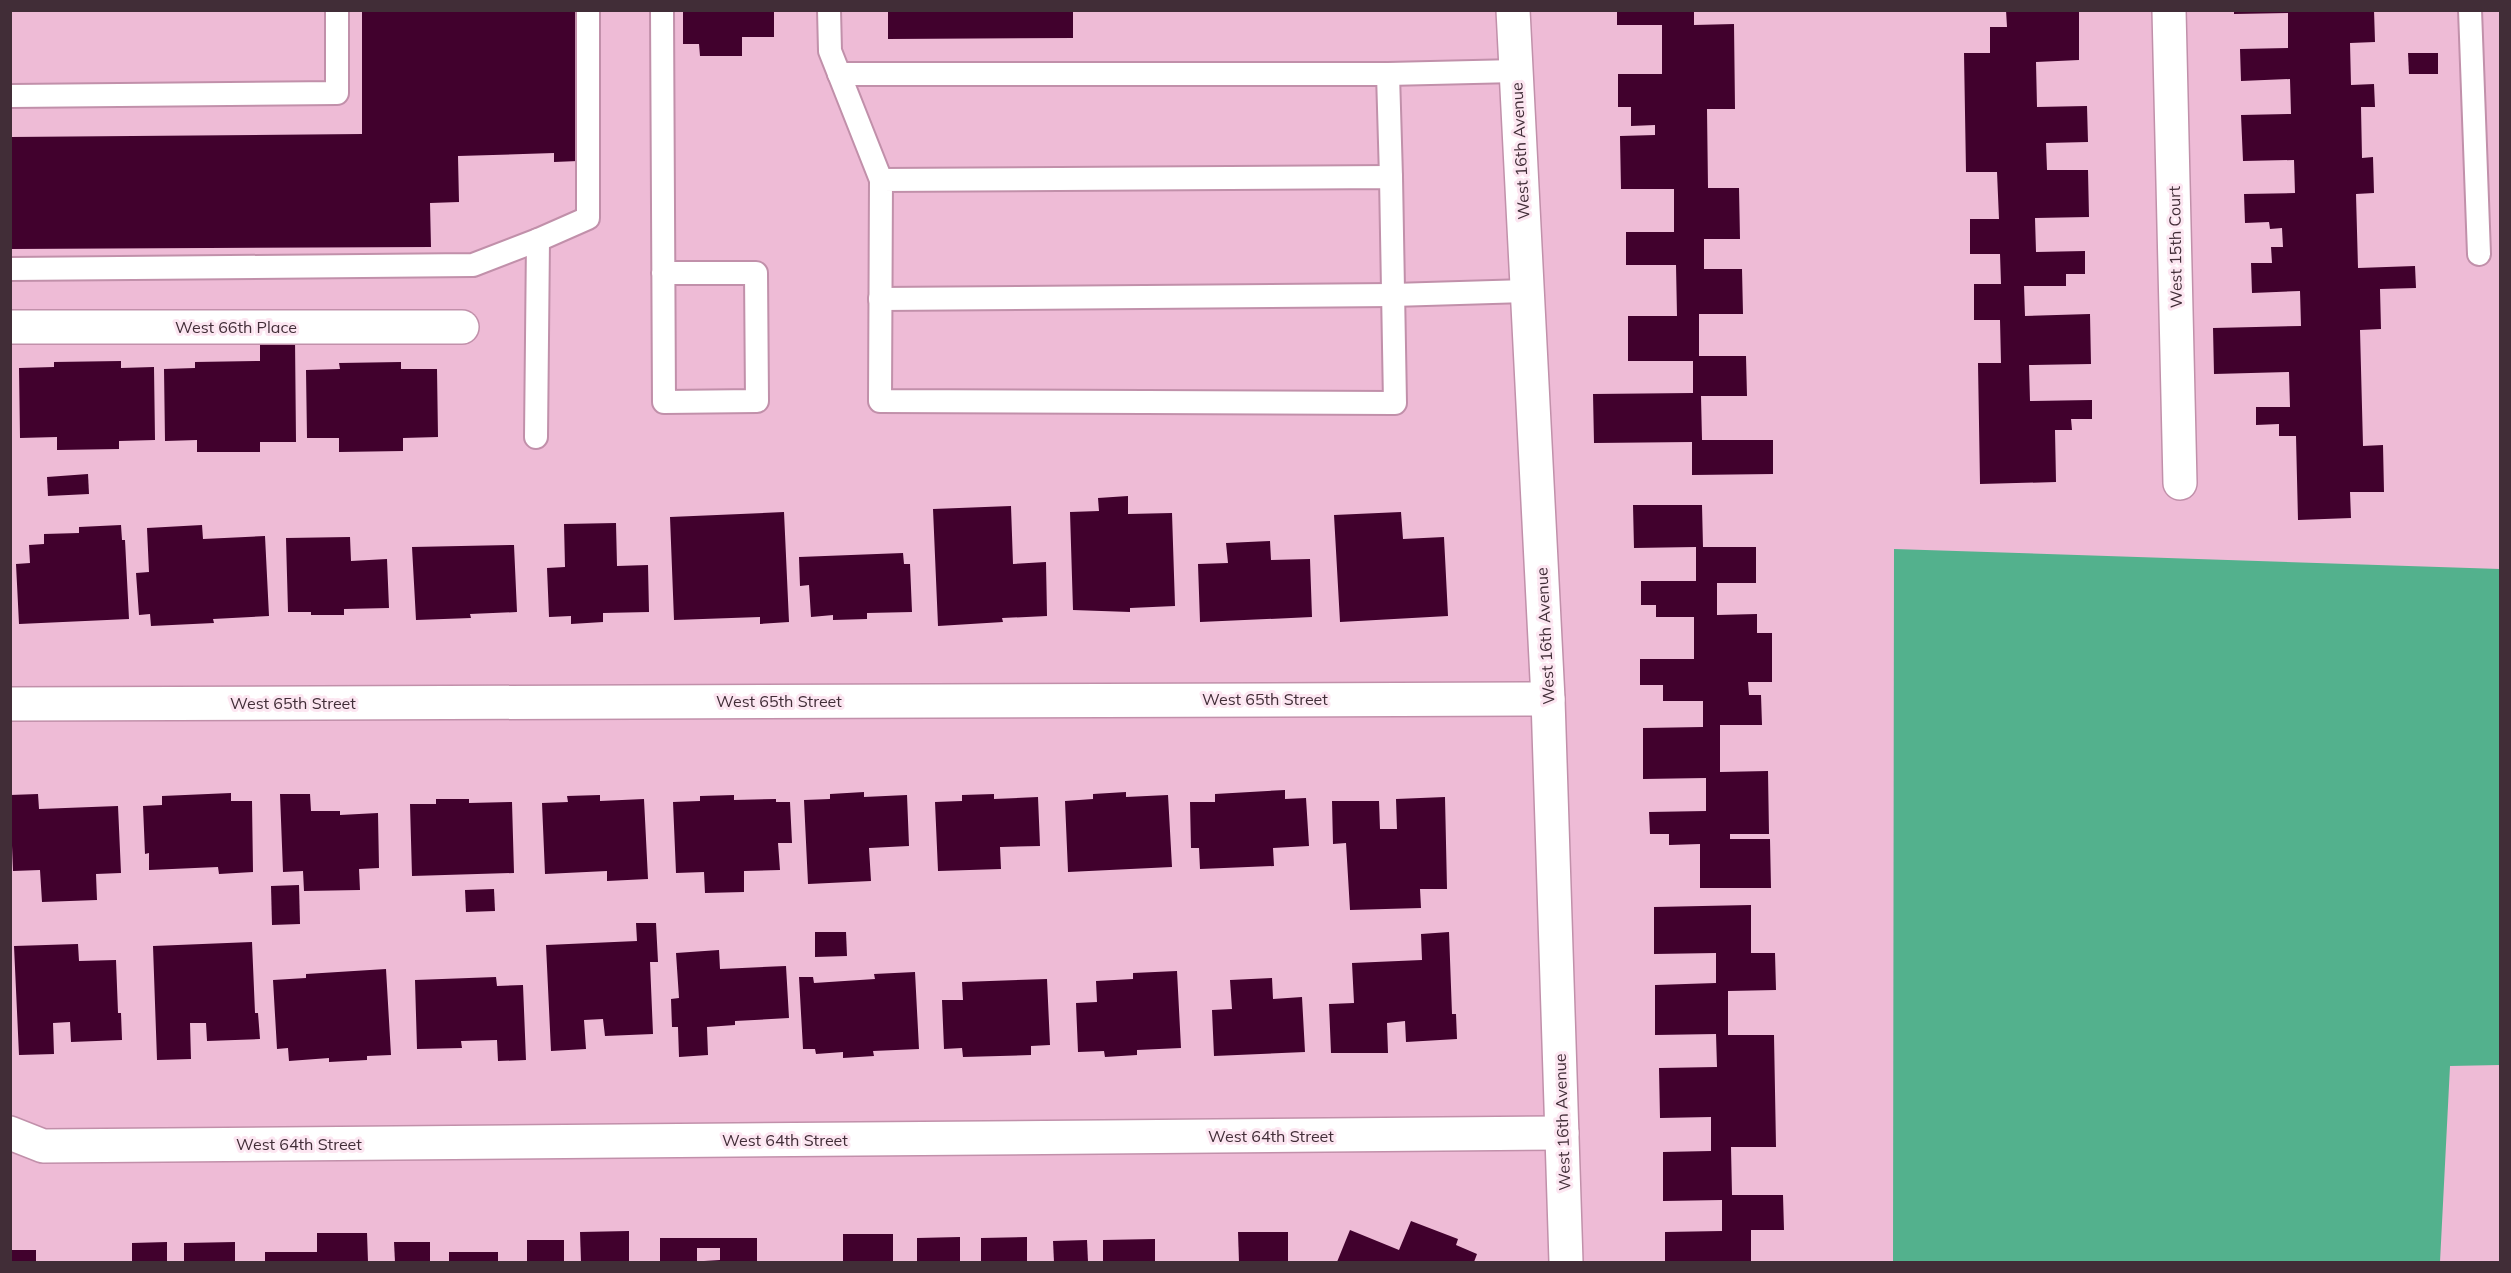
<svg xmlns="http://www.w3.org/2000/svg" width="2511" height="1273" viewBox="0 0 2511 1273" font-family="Mulish,sans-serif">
	<rect width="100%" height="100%" fill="#eebbd6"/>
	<path fill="#53b18d" d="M1894,549L2500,569V1065L2450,1066L2440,1262H1893Z"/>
	<g fill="#41012d">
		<path d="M362,10H578V161L554,162V153L458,156L459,202L430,203L431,247L10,249V137L362,134Z"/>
		<path d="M683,10H774V37H742V56H700L699,44H683Z"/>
		<path d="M888,10H1073V38L888,39Z"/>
		<path d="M1617,10H1694V25L1734,24L1735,109H1707L1708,188H1739L1740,239H1704V269H1742L1743,314H1699V356H1746L1747,396H1701L1702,440H1773V474L1692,475V442L1594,443L1593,394L1693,393V361H1628V316H1677L1676,265H1626V232H1674V189H1621L1620,136L1655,135V125L1631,126V107H1618V74H1662V25H1617Z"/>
		<path d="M2006,10L2079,11V60L2036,62L2037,107L2087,106L2088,142L2046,143L2047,170H2088L2089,217L2035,218L2036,252L2085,251V274H2066V286H2024L2025,316L2090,314L2091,364L2029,365L2030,401L2092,400V419H2071L2072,430H2055L2056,482L1980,484L1978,363H2001L2000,320H1974V284H2001L2000,254H1970V219H1999L1997,172H1966L1964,53H1990V27H2007Z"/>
		<path d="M2234,10H2374L2375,42L2350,43L2351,85L2374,84L2375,107H2361L2362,158L2373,157L2374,193L2356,194L2358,268L2415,266L2416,288L2380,289L2381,329L2360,330L2363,446L2383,445L2384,492H2350L2351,518L2298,520L2296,436H2279V424L2256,425V407H2290L2289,372L2214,374L2213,328L2301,326L2300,291L2252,293L2251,263H2272L2271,247H2283L2282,228L2270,229L2269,222L2245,223L2244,194L2295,193L2294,160L2243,161L2241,115L2291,114L2290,79L2241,81L2240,49L2288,48V13L2234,14Z"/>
		<path d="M2408,53H2438V74H2409Z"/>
		<path d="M295,339L296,442H260V452H197V440L165,441L164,369L195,368V362L260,361V340Z"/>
		<path d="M121,361V368L154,367L155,440L119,441V449L57,450V437L20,438L19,368L54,367V362Z"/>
		<path d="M401,362V369H437L438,437L403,438V451L339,452V438H307L306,370L340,369L339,363Z"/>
		<path d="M88,474L89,494L48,496L47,477Z"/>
		<path d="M1128,496V514L1172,513L1175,606L1130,608V612L1073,610L1070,512L1099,511L1098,498Z"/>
		<path d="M1633,505H1702L1703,547H1756V583H1717V615L1757,614V633H1772V682H1748L1749,695H1761L1762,725H1720V772L1768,771L1769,834H1730V839H1770L1771,888H1700V844L1669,845V834H1650L1649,812L1706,811V778L1643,779V728L1703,727V701H1663V685H1640V659H1694V617H1656V605H1641V581H1696V547L1634,548Z"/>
		<path d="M1011,506L1013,564L1046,562L1047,616L1002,618L1003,622L938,626L933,509Z"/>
		<path d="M784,512L789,622L760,624V617L674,620L670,517Z"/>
		<path d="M1401,512L1403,539L1444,537L1448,616L1340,622L1334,515Z"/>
		<path d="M616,523L617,566L648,565L649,612L603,613V622L571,624V616L549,617L547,568L565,567L564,524Z"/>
		<path d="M121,525L122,540H125L129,619L19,624L16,564L30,563L29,545L44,544V534L79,533V527Z"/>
		<path d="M202,525L203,539L265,536L269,616L213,619L214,623L151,626L150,614L139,615L136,573L149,572L147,528Z"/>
		<path d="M350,537L351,561L387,559L389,608L344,609V615H311V612H288L286,538Z"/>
		<path d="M1270,541L1271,560L1310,559L1312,617L1200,622L1198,564L1228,563L1226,543Z"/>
		<path d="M514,545L517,612L470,614L471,618L416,620L412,547Z"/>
		<path d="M903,553L904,564H910L912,612L867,613V619L833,620V615L811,617L809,585L800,586L799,557Z"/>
		<path d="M1285,790V799L1306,798L1309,846L1273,848L1274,866L1200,869L1199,848H1191L1190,802H1215V794Z"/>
		<path d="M864,792V797L907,795L909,846L869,848L871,881L808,884L804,800L830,799V794Z"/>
		<path d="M1126,792V797L1168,795L1172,867L1068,872L1065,801L1093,799V794Z"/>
		<path d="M231,793V801H252L253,872L219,874L218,867L149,870V853L145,854L143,806L162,805V796Z"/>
		<path d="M38,794L39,809L118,806L121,873L96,874L97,900L42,902L40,870L13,871L10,795Z"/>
		<path d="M280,794H310L311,811H340V815L378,813L379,868L359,869L360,890L304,891L303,871L283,872Z"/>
		<path d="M994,794V799L1038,797L1040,846L1000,847L1001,869L938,871L935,802L962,801V795Z"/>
		<path d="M600,795V801L644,799L648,879L607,881V871L545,874L542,803L568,802L567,796Z"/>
		<path d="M734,795V800L776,799V802H790L792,843H778L780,870L744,871V892L705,893L704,872L676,873L673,802L700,801V796Z"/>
		<path d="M1445,797L1447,889H1420L1421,908L1350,910L1346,843L1333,844L1332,801H1379L1380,829H1397L1396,799Z"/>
		<path d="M436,799H469V803L512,802L514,873L412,876L410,804H436Z"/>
		<path d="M299,885L300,924L272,925L271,886Z"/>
		<path d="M494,889L495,911L466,912L465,890Z"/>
		<path d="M1751,905V953H1775L1776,990L1728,991V1035H1774L1776,1147H1731L1732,1195H1783L1784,1230H1751V1262H1665V1232L1722,1231V1200L1663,1201V1152L1711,1151V1117L1660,1118L1659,1068L1717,1067L1716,1034L1655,1035V985L1716,983V953L1654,954V907Z"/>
		<path d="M636,923H656L658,962H650L653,1034L605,1036L603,1019L584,1020L586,1049L551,1051L546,945L637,941Z"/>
		<path d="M815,932H846L847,956L815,957Z"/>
		<path d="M1449,932L1452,1014H1456L1457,1039L1406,1042L1405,1021L1387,1023L1388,1053H1331L1329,1004L1354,1003L1352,963L1422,960L1421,934Z"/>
		<path d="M252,942L255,1013H258L260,1039L207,1041L206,1023H190L191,1059L157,1060L153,946Z"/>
		<path d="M78,944L79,961L116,960L118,1013H121L122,1040L71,1042L70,1022L53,1023L54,1054L19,1055L14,946Z"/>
		<path d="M719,950L720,969L786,966L789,1018L735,1021V1025L707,1027L708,1055L679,1057L678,1027H672L671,999L679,998L676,953Z"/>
		<path d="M386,969L391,1055L367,1056V1060L329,1062V1058L289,1061L288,1048L277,1049L273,980L306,978V974Z"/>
		<path d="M1177,971L1181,1048L1137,1050V1055L1105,1057L1104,1051L1078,1052L1076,1003L1097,1002L1096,981L1133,979V973Z"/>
		<path d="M915,972L919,1049L873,1051L874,1056L843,1058V1052L816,1054L815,1049H803L799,977H813L814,983L875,979L874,974Z"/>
		<path d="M496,977L497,986L523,985L526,1060L498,1061L497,1040L461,1041L462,1048L417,1049L415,980Z"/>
		<path d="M1272,978L1273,999L1302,997L1305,1052L1214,1056L1212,1010L1232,1009L1230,980Z"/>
		<path d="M1047,979L1050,1045L1031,1046V1055L963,1057L962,1048L944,1049L942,1000H963L962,982Z"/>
		<path d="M1411,1221L1458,1239L1456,1245L1477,1254L1474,1262H1337L1350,1230L1399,1250Z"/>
		<path d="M629,1231V1262H581L580,1232Z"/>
		<path d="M1238,1232H1288V1262H1239Z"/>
		<path d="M317,1233H367L368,1262H265V1252H317Z"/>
		<rect x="843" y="1234" width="50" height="28"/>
		<path d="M960,1237V1262H917V1238Z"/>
		<path d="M1027,1237V1262H981V1238Z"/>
		<path d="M660,1238H757V1262H704V1261L720,1260V1248H697V1262H660Z"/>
		<path d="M1155,1239V1262H1103V1240Z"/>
		<rect x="527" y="1240" width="37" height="22"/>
		<path d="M1087,1240L1088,1262H1054L1053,1241Z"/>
		<path d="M167,1242V1262H132V1243Z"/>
		<path d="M235,1242V1262H184V1243Z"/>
		<path d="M394,1242H430V1262H395Z"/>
		<rect x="10" y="1250" width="26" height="12"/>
		<rect x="449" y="1252" width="49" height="10"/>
	</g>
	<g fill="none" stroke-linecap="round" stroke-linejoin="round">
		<g stroke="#c190aa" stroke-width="26">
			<g id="lane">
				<path d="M662,10L664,402L757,401L756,273H663"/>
				<path d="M829,10L830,51L881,180L880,401L1395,403L1391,177L881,180"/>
				<path d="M2470,10L2479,254"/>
				<path d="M839,74H1388L1516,71"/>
				<path d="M1388,74L1391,177"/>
				<path d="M10,96L337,93V10"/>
				<path d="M10,269L473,265L538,240L588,218V10"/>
				<path d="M880,299L1393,295L1528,291"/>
				<path d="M536,437L538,240"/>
			</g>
		</g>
		<g stroke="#c190aa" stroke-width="36">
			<g id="street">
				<path d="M2169,10L2180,483"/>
				<path d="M10,327H462"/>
				<path d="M10,704L1548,699"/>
				<path d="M10,1133L43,1146L1562,1133"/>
			</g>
		</g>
		<g stroke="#c190aa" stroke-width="36">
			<path id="secondary" d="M1513,10L1548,699L1566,1262"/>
		</g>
		<use href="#lane" stroke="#fff" stroke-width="22"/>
		<use href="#street" stroke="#fff" stroke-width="33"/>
		<use href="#secondary" stroke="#fff" stroke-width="33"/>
	</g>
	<g text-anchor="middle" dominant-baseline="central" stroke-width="6" stroke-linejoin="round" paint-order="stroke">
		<g font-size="16" fill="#412d37" stroke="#fce6f1">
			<text transform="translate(1520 151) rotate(-93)">West 16th Avenue</text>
			<text transform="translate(2175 247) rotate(-91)">West 15th Court</text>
			<text x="236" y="327">West 66th Place</text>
			<text transform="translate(1545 636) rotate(-93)">West 16th Avenue</text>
			<text x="1265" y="699">West 65th Street</text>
			<text x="779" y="701">West 65th Street</text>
			<text x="293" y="703">West 65th Street</text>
			<text transform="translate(1562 1122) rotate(-92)">West 16th Avenue</text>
			<text x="1271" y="1136">West 64th Street</text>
			<text x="785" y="1140">West 64th Street</text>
			<text x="299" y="1144">West 64th Street</text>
		</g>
	</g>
	<rect width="2511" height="1273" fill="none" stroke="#412d37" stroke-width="24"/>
</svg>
